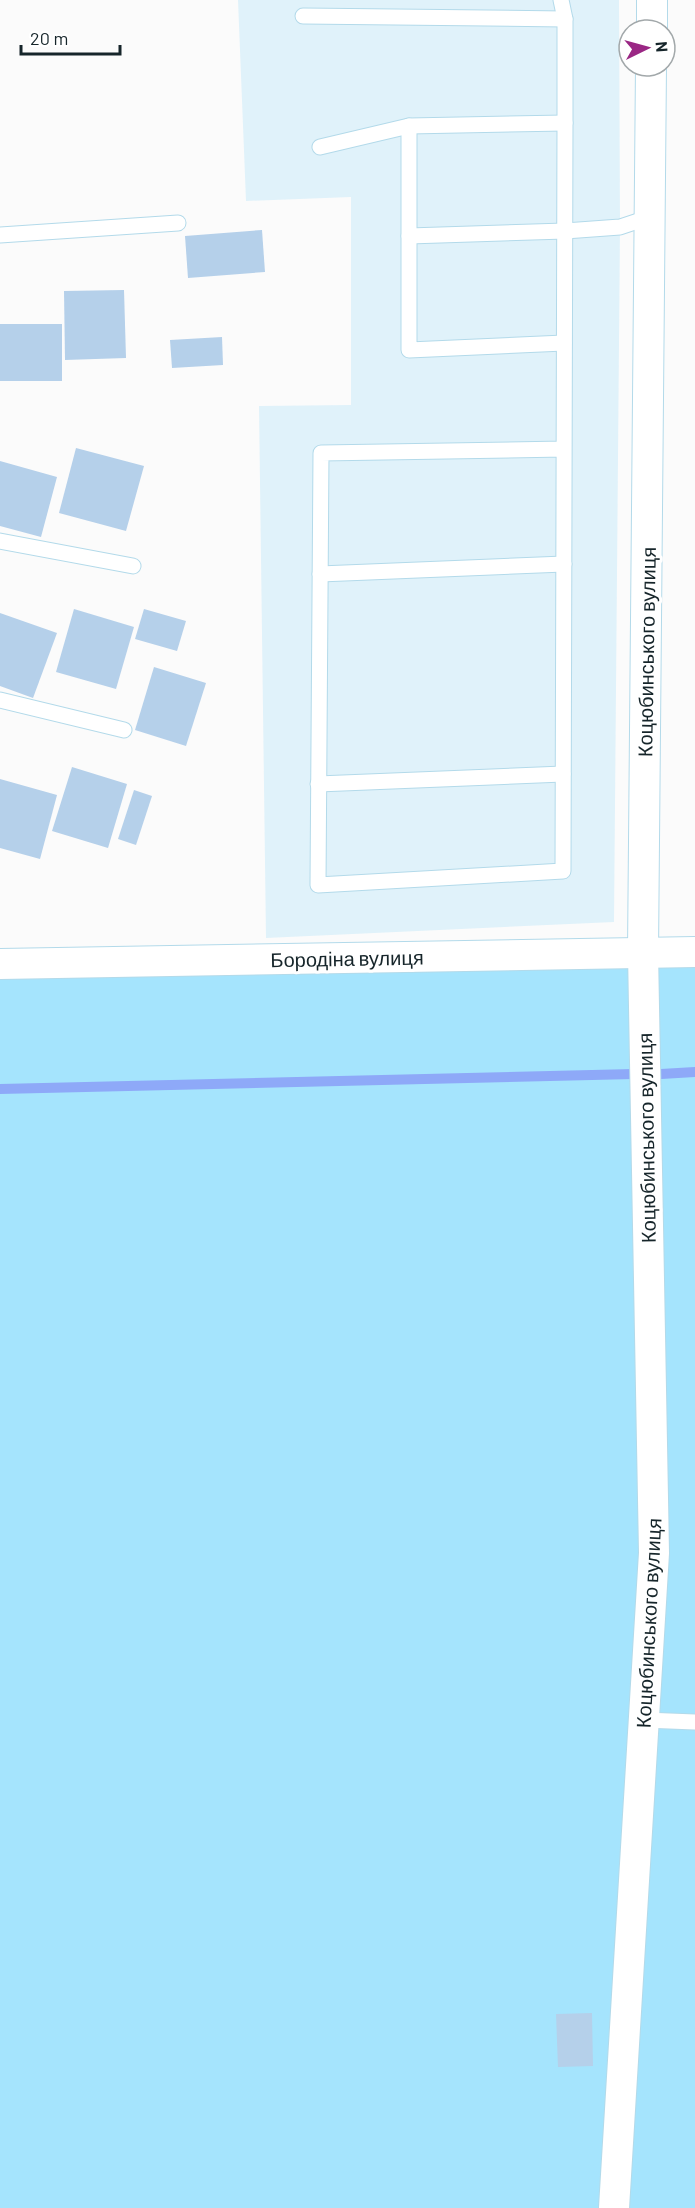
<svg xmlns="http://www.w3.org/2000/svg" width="695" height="2208" viewBox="0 0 695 2208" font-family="Barlow,sans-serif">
	<rect width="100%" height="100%" fill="#fbfbfb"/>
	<path fill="#e0f2fa" d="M238,0H619L620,227L614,922L266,938L259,406L351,405V197L246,201Z"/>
	<path fill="#a5e4fd" d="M695,952V2208H0V964Z"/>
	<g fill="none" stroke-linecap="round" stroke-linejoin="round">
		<g stroke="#8ea9f8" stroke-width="10">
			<path d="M661,1074L695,1072"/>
			<path d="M0,1089L634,1074"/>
		</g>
	</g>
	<g fill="#b5d0ea">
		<path d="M262,230L265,272L188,278L185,236Z"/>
		<path d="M124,290L126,358L65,360L64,291Z"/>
		<rect x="0" y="324" width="62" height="57"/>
		<path d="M222,337L223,365L172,368L170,340Z"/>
		<path d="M76,448L144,466L126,531L59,513Z"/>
		<path d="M0,461L57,477L41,537L0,526Z"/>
		<path d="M74,609L134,627L116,689L56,672Z"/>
		<path d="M144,609L186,621L177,651L135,639Z"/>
		<path d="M0,613L57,633L33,698L0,686Z"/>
		<path d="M154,667L206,683L186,746L135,730Z"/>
		<path d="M72,767L127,784L108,848L52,831Z"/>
		<path d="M0,779L57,795L40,859L0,848Z"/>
		<path d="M134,790L152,796L136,845L118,839Z"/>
		<path d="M592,2013L593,2066L558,2067L556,2014Z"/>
	</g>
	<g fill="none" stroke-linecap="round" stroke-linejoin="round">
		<g stroke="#b3daea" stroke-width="17">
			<g id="lane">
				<path d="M561,0L565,19V123L563,871L318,885L321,453L564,449"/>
				<path d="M303,16L565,19"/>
				<path d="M409,126V350L564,343"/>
				<path d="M320,147L409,126L565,123"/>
				<path d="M0,235L178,223"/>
				<path d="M409,236L565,231L620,227L650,217"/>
				<path d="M0,541L133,566"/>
				<path d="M320,574L564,564"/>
				<path d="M0,700L124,730"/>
				<path d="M318,784L563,774"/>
				<path d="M644,1720L695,1722"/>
			</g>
		</g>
		<g stroke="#b3daea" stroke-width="32">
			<g id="street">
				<path d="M652,30V0"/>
				<path d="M0,964L695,952"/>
				<path d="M614,2208L654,1553L643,952L651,66"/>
			</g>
		</g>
		<use href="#lane" stroke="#fff" stroke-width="15"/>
		<use href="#street" stroke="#fff" stroke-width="30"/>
	</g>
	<g text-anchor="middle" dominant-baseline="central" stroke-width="6" stroke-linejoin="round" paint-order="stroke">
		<g font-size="20" fill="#16252a" stroke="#fff">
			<text transform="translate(646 652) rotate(-89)">Коцюбинського вулиця</text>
			<text transform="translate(347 958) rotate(-1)">Бородіна вулиця</text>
			<text transform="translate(646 1138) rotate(-91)">Коцюбинського вулиця</text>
			<text transform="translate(648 1623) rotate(-87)">Коцюбинського вулиця</text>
		</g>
	</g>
	<g transform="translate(647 48) rotate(85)"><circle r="28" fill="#ffffff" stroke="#a2a8aa" stroke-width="1.5"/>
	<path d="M0-4.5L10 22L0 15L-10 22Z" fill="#9a2784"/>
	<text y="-9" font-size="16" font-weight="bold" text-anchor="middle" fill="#16252a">N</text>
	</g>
	<path d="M21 45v9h99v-9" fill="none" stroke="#16252a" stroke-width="3"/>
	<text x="30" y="45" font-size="18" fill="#16252a" stroke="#ffffff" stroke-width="4.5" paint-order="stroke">20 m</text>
</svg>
